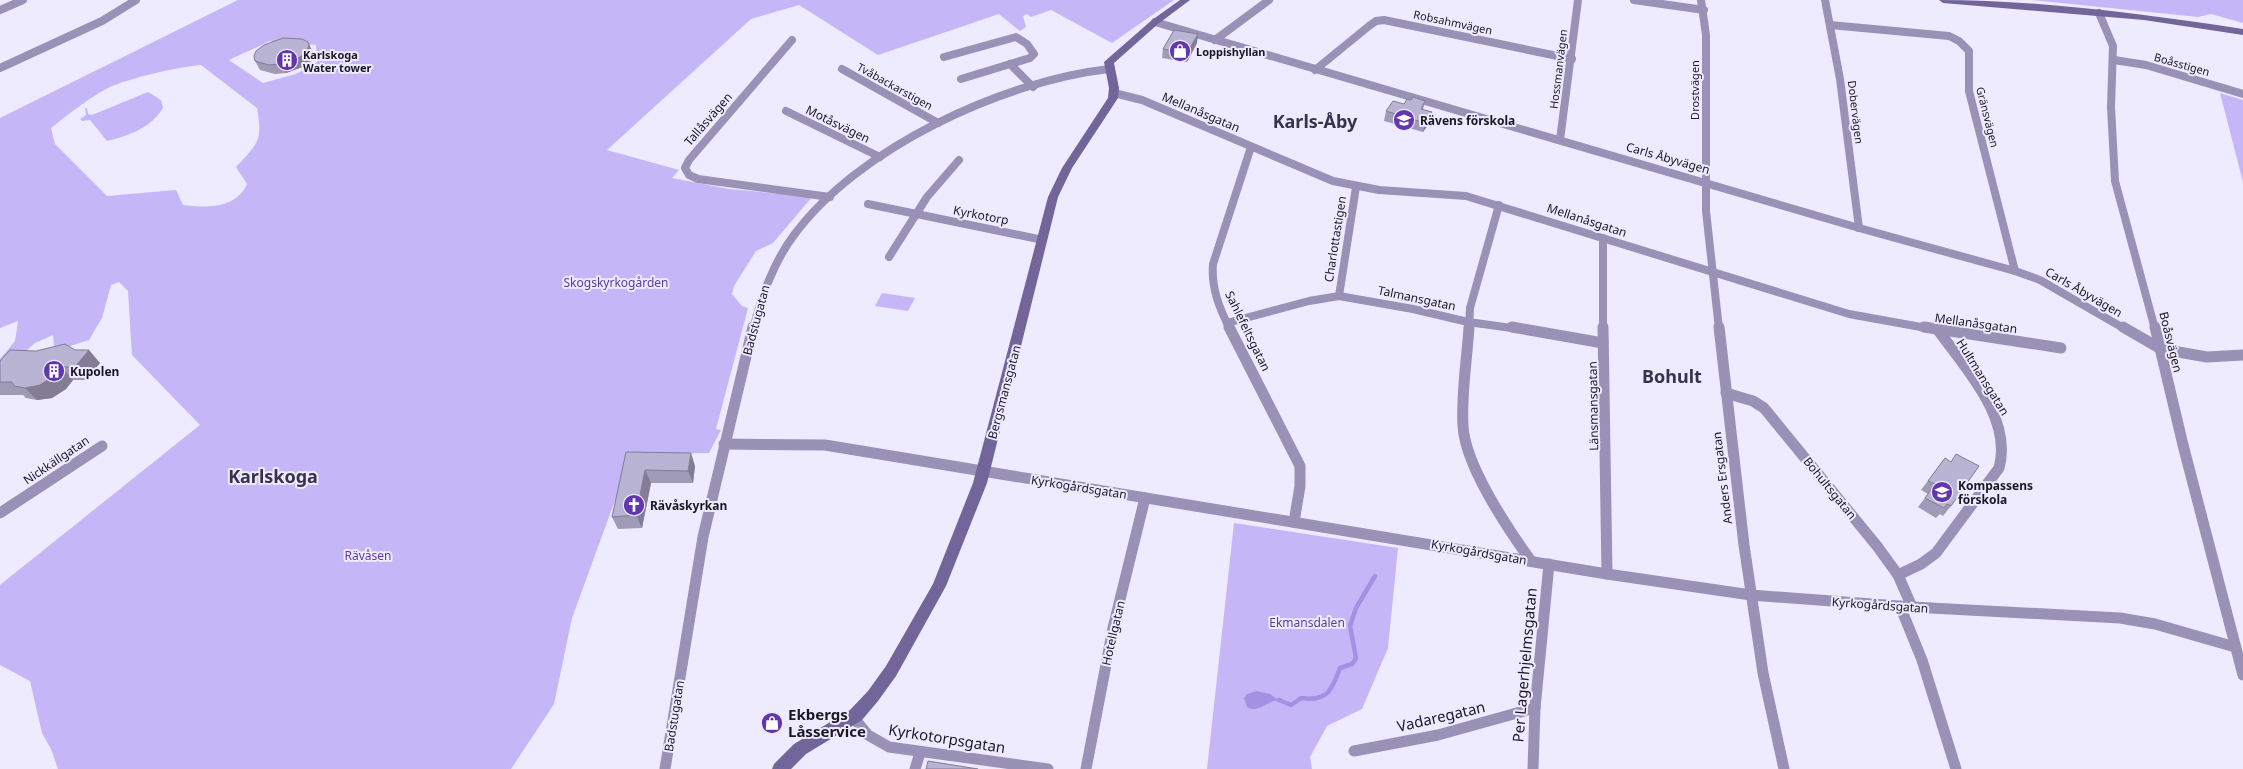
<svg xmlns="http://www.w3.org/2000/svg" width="2243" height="769" viewBox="0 0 2243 769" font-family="'Noto Sans',sans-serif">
	<rect width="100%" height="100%" fill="#eeeaff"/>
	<g fill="#c5b7f7" fill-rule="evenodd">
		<path d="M238,0H1174L1112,43L1051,10L1031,17L1027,14L1023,16L1026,27L1020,31L999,14L878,55L799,5L751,19L607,150L679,170L672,178L729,189L812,197L773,243L756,251L734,286L732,294L742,306L748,308L716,429L721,430L709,453L632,454L572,618L554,704L511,769H58L51,749L42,733L30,681L0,665V585L200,425L132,355L128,291L119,282L111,285L102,318L89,340L67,347L54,346L53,335L35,343L0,374V359L15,341L18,321L0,328V118ZM270,41L316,45L317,62L296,74L263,83L229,60ZM201,65L257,108C263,141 258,143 236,167L247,184C236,209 206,208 183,205L176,190L107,196L55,144L51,128C69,114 87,99 108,88C129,78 177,67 201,65Z"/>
		<path d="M2032,0H2243V23L2211,14L2198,17Z"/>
		<path d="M148,92L161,100L163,108C151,128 128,136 107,141L90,120L82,121L80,119L86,115L85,108H87L88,114L92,115Z"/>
		<path d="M2220,93L2243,100V182Z"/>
		<path d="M882,293L915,298L908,311L875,306Z"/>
		<path d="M1234,523L1398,548L1388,648L1362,709L1327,726L1310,757L1312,769H1207Z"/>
	</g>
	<path fill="#a591e3" d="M1256,691L1270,694L1279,700C1266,701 1258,714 1247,707L1244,698L1247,694Z"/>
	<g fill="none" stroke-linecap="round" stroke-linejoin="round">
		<path stroke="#a591e3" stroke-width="4.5" d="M1279,700L1291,705L1301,698C1327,702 1332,690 1340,668L1352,664L1356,658L1350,626L1356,608L1375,576"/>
		<g stroke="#9991b6" stroke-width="8">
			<path d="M1634,0L1704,10"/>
			<path d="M1701,0L1706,35V211L1719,329"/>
			<path d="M1825,0L1840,79L1859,228"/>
			<path d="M0,10L23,0"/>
			<path d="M2099,13L2113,46L2111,107L2115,181L2155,329"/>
			<path d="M1155,22L1859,228L2015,271L2040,280L2125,329"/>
			<path d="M1830,25L1949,36L1959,41L1969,51V91L2015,271"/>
			<path d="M792,40L689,160L685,168L689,175L698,179L830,197"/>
			<path d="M1215,40L1269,0"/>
			<path d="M944,57L1016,37L1027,44L1034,54L1030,58L961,79"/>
			<path d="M2114,60L2146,65L2243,94"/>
			<path d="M1010,64L1033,87"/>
			<path d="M0,68L102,21L136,0"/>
			<path d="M842,69L938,123"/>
			<path d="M1315,70L1369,26L1376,21L1384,20L1572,59"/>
			<path d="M1114,93L1142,100L1333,181L1379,190L1466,196L1849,314L1932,329"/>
			<path d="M786,111L880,157"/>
			<path d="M1560,140L1578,0"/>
			<path d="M868,204L1043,240"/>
			<path d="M1603,238V329"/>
			<path d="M889,257L927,197L959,160"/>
			<path d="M1339,296L1356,187"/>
			<path d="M1227,323L1309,301L1339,296L1413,309L1468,322L1519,329"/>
			<path d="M753,329C762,296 773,263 794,235C858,148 1003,81 1109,69"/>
			<path d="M1230,329C1219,308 1211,287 1213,264L1251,147"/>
			<path d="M1469,329L1470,308L1499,205"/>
		</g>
		<g stroke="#9991b6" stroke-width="11">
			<path d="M1229,327L1300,466V486L1294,522"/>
			<path d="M1469,327C1467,359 1461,395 1463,426C1465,465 1508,529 1531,561"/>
			<path d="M1512,327L1603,343"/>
			<path d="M1603,327L1607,574"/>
			<path d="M1719,327L1744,545L1763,673L1784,769"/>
			<path d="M1924,327L2061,348"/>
			<path d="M2123,327L2161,349L2207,357L2243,355"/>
			<path d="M2155,327L2183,445L2243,675"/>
			<path d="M1726,393L1753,401L1764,408L1877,546L1898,575L1912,607"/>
			<path d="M724,444L825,445L1607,574L1751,595L1912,607L2120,618L2155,624L2235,647"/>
			<path d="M0,513L102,446"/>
			<path d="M1898,575L1921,564L1936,553L1999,468C2013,418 1965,368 1938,330"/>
			<path d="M1900,606L1922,660L1956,769"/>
			<path d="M853,717L868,735L889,747L1048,769"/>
			<path d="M1354,751L1438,735L1535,708"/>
			<path d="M665,769L703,537L753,327"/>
			<path d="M915,769L920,753"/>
			<path d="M1086,769L1113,628L1145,498"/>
			<path d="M1533,769L1535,708L1549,564"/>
		</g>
		<g fill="#716599" fill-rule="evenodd">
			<path d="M1180,0H1190L1158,24L1114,63L1119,88L1118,98L1072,168L1058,197L987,483L946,586L896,676L878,701L862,720L806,754L791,769H772L774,764L794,744L850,710L868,691L886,666L933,584L973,483L1048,197L1062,168L1108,98L1109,88L1104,62L1152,20Z"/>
			<path d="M1939,0C2040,0 2143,14 2243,29V35L2144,20L1943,3Z"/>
		</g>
	</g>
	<g fill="#9f9ab6">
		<path d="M1197,43L1187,62L1162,58L1163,49Z"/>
		<path d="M313,51L314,55L312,60L305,66L286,73L275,74L260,70L255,61Z"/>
		<path d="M1411,100L1425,101L1423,110L1432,112L1430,122L1423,132L1384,121L1386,111L1404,104Z"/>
		<path d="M75,350L100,363L86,380H73L66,389L52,398L37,400L26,398L23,395H0V361L36,351Z"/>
		<path d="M626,452L695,466L693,483H651L642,528L618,529L612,517Z"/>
		<path d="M1945,458L1951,506L1943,516L1940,514L1936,518L1918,507L1928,494L1921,490Z"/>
	</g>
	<g fill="#827d94">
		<path d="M1198,34L1197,43L1187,62V53Z"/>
		<path d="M308,42L314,55L312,60L305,66L286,73L281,64Z"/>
		<path d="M1432,112L1430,122L1423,132L1425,123Z"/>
		<path d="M89,350L100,363L86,380L75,367Z"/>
		<path d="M62,367L73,380L66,389L52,398L37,400L25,388Z"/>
		<path d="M691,453L695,466L693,483L688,471Z"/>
		<path d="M645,470L651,483L642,528L636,515Z"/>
	</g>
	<g fill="#b9b3d4" stroke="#827d94">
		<path d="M1174,30L1198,34L1187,53L1163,49Z"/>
		<path d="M283,38L302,39L308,42L309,45L307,51L300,57L281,64L269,65L255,61L254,56L256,51L264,45Z"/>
		<path d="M1413,97L1425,101L1421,109L1432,112L1425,123L1386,111L1393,101L1404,104L1407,99L1411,100Z"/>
		<path d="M65,344L75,350H89L75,367H62L54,376L40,385L25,388L14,386L12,382H0V361L10,350L36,351Z"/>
		<path d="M626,452L691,453L688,471L645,470L636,515L612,517Z"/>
		<path d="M1956,454L1979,466L1951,506L1947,504L1944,508L1925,498L1935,484L1928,481L1945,458L1951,462Z"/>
		<path d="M928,761L978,769H926Z"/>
	</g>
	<defs>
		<g id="shop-disc" transform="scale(1.125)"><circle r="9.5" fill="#6136ae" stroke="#eeeaff"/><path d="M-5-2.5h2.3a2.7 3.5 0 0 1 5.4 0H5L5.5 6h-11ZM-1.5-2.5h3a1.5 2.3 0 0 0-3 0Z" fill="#fff"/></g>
		<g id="building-disc" transform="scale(1.125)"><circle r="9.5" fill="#6136ae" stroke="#eeeaff"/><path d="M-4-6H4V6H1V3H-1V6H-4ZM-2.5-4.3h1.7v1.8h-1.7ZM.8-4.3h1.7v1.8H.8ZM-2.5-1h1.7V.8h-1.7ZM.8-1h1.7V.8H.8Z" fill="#fff"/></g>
		<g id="school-disc" transform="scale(1.125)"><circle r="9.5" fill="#6136ae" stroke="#eeeaff"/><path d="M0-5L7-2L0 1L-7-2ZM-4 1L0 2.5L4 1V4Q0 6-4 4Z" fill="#fff"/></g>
		<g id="church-disc" transform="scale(1.125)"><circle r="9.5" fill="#6136ae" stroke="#eeeaff"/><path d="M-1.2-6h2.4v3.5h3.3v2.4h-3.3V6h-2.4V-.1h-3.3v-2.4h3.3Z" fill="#fff"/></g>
	</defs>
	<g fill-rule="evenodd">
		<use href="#shop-disc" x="1180" y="51"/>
		<use href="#building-disc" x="287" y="60"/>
		<use href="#school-disc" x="1404" y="120"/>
		<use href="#building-disc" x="54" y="371"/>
		<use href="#school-disc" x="1942" y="492"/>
		<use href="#church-disc" x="634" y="505"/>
		<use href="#shop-disc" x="772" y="723"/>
	</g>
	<g text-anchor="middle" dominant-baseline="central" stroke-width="4" stroke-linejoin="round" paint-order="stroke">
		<g font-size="11" fill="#1b1824" stroke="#eeeaff">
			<text transform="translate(1453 22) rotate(12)">Robsahmvägen</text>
			<text transform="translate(2182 64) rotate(16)">Boåsstigen</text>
			<text transform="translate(1558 69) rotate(-83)">Hossmanvägen</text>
			<text transform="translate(895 86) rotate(29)">Tvåbackarstigen</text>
			<text transform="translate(1694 90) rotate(-90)">Drostvägen</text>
			<text transform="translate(1856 112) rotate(83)">Dobervägen</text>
			<text transform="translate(1988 117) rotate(76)">Gränsvägen</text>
		</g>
		<g font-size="11" font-weight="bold" fill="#1b1824" stroke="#eeeaff" text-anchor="start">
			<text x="1196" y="51">Loppishyllan</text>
			<text x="303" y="54">Karlskoga<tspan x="303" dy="13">Water tower</tspan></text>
		</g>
		<g font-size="12" fill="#1b1824" stroke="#eeeaff">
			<text transform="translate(1201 112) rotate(23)">Mellanåsgatan</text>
			<text transform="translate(708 119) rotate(-49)">Tallåsvägen</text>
			<text transform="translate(838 124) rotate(26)">Motåsvägen</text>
			<text transform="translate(1668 158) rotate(16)">Carls Åbyvägen</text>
			<text transform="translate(981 215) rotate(11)">Kyrkotorp</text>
			<text transform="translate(1587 220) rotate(18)">Mellanåsgatan</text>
			<text transform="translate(1335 239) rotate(-81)">Charlottastigen</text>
			<text transform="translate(2084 292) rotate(30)">Carls Åbyvägen</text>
			<text transform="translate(1417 298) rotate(12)">Talmansgatan</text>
			<text transform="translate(756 320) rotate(-75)">Badstugatan</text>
			<text transform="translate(1976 323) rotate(8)">Mellanåsgatan</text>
			<text transform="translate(1248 331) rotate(64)">Sahlefeltsgatan</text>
			<text transform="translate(2171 342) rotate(76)">Boåsvägen</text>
			<text transform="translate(1983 377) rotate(58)">Hultmansgatan</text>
			<text transform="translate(1004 392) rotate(-75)">Bergsmansgatan</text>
			<text transform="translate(1593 406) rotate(-91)">Länsmansgatan</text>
			<text transform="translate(56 460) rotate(-34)">Nickkällgatan</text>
			<text transform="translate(1722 478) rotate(-97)">Anders Ersgatan</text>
			<text transform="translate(1079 487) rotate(9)">Kyrkogårdsgatan</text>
			<text transform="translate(1830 488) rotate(51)">Bohultsgatan</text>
			<text transform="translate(1479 552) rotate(10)">Kyrkogårdsgatan</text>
			<text transform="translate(1880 605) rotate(4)">Kyrkogårdsgatan</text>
			<text transform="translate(1113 633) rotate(-77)">Hotellgatan</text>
			<text transform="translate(674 716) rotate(-81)">Badstugatan</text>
		</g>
		<g font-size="12" font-weight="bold" fill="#1b1824" stroke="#eeeaff" text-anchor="start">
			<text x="1420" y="120">Rävens förskola</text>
			<text x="70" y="371">Kupolen</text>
			<text x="1958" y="485">Kompassens<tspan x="1958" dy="14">förskola</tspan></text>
			<text x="650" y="505">Rävåskyrkan</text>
		</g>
		<g font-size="12" fill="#5b3c9c" stroke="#eeeaff">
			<text x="616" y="282">Skogskyrkogården</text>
			<text x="368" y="555">Rävåsen</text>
			<text x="1307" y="622">Ekmansdalen</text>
		</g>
		<g font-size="15" fill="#1b1824" stroke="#eeeaff">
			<text transform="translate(1524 665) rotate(-85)">Per Lagerhjelmsgatan</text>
			<text transform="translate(1441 716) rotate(-13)">Vadaregatan</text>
			<text transform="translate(947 738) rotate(9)">Kyrkotorpsgatan</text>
		</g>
		<g font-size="15" font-weight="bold" fill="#1b1824" stroke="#eeeaff" text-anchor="start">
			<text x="788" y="714">Ekbergs<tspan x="788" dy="17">Låsservice</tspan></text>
		</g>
		<g font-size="18" font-weight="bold" fill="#38324d" stroke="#eeeaff">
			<text x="1315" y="121">Karls-Åby</text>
			<text x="1672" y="376">Bohult</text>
			<text x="273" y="476">Karlskoga</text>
		</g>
	</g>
</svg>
